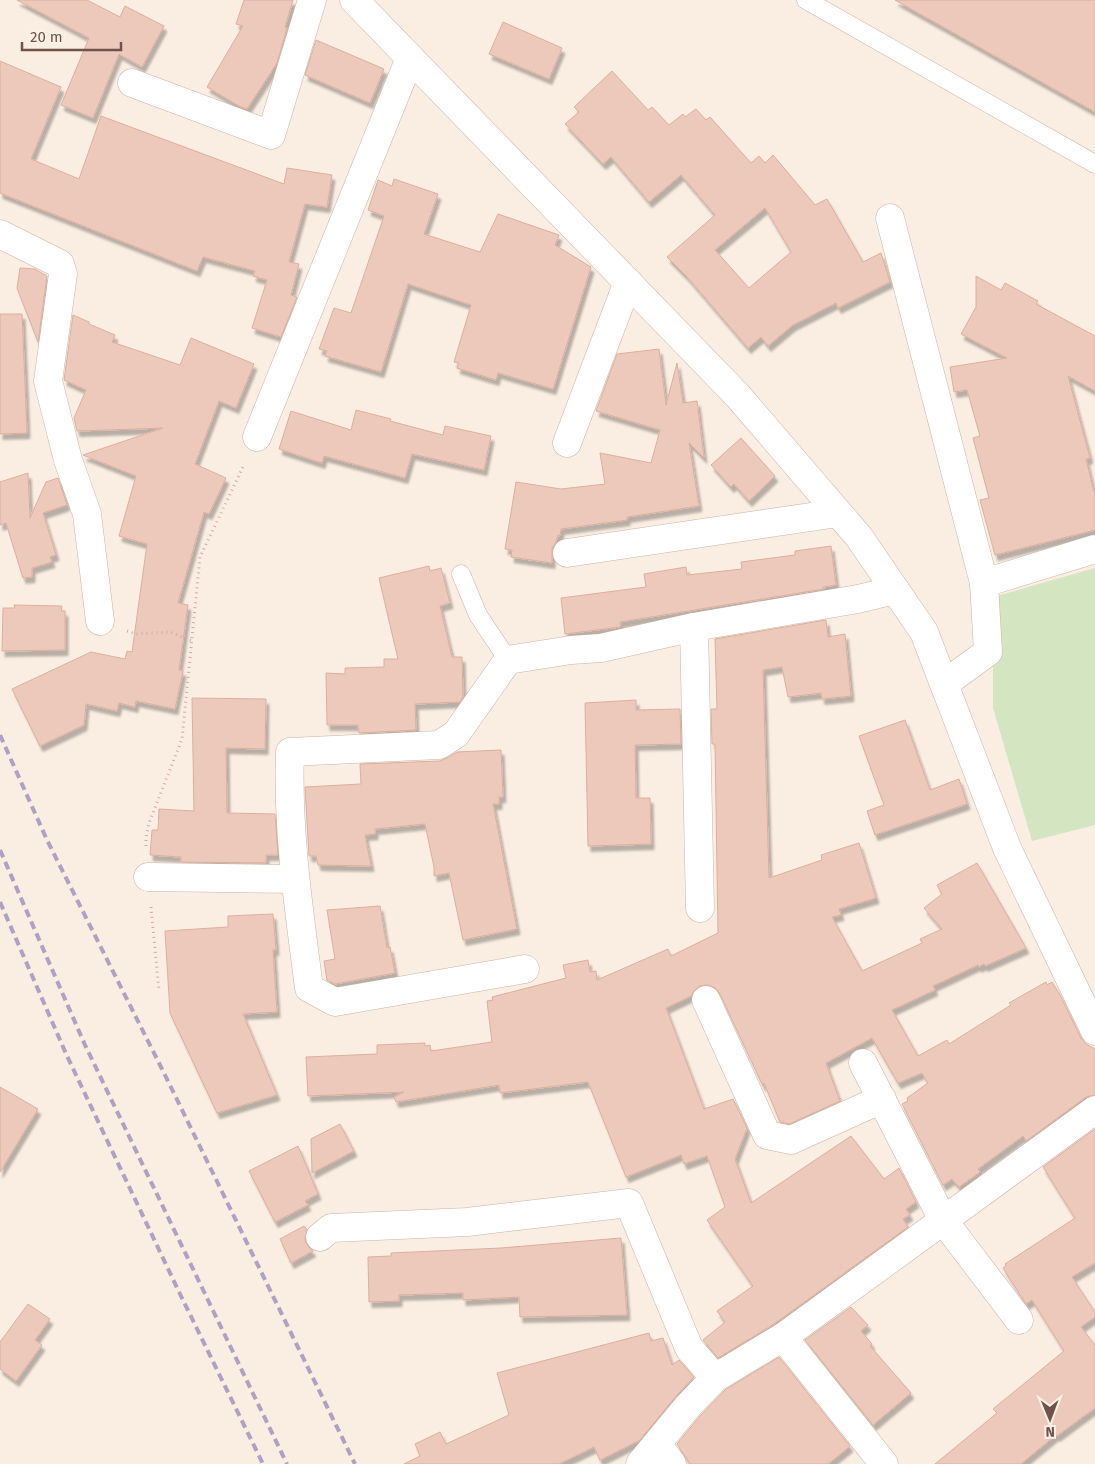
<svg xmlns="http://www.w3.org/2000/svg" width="1095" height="1464" viewBox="0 0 1095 1464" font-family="'Fira Sans',sans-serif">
	<defs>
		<filter id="shadow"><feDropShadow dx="3" dy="5.5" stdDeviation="1" flood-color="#0004"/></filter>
	</defs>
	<rect width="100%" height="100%" fill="#faede1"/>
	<path fill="#d4e6c1" d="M1095,568V825L1032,841L993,708V597Z"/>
	<g fill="#edc9bb" stroke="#deae9c" fill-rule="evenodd" filter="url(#shadow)">
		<path d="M17,0H87L120,17L125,6L164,26L142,67L119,54L93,118L61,105L89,38Z"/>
		<path d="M244,0H293L285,27L287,28L277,63L247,109L239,106L207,87L243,26L236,24Z"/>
		<path d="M895,0H1095V112Z"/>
		<path d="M503,22L562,48L549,79L489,54Z"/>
		<path d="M316,40L384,69L370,103L305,75Z"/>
		<path d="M0,61L61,87L31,159L79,179L101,116L284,184L287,168L332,175L327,207L305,204L289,262L299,264L291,295L297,297L281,337L252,328L267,280L253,276L255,271L203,257L197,271L0,193Z"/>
		<path d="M612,71L648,110L652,107L669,125L683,114L685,117L696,109L706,120L710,117L751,163L759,156L765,163L773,155L815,205L827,199L863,262L881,253L890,282L838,308L836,303L793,325L768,346L761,337L748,348L688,278L667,257L715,215L681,175L649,202L611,157L603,164L565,124L579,112L574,107ZM765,208L791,252L749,288L715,250Z"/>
		<path d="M394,179L438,194L424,234L480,252L498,214L559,235L555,245L591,267L553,389L498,373L496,380L457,368L459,363L454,362L471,305L408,284L381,372L325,356L327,351L319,349L334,308L351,313L384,216L368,210L378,180L392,186Z"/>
		<path d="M20,268L35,269L47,276L38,342L17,288Z"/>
		<path d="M976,276L1001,290L1005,283L1038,301L1036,304L1095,336V391L1068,376L1090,458L1086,459L1095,496V530L995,555L980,500L989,498L973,438L980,436L967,390L954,392L950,367L1007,358L961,334L976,307Z"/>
		<path d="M0,314H22L27,433L0,434Z"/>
		<path d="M73,315L89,322V324L115,335L112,342L180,365L191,338L254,364L236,408L219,401L195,464L226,478L209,514L204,512L178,603L188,605L179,670L183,671L175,709L136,701L135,707L119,703L117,711L86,704L84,725L40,746L12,689L91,652L125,659L127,651L132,652L147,544L119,536L136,476L83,455L163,428L77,431L74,418L86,390L64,380Z"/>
		<path d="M659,349L666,405L677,363L683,403L697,401L704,458L689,443L699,506L627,517V520L561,529L560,536L558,535L556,542L552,548V563L511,557L512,550L505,549L516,482L561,489L605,484L600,453L651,463L660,430L596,411L617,354Z"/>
		<path d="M356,410L391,419L390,421L443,435L445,426L491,436L484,470L412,454L405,478L324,456L322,463L279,449L291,411L351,430Z"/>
		<path d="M741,438L775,476L749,501L734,484L731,487L711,465Z"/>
		<path d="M28,473L30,518L46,482L58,478L67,505L43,513L56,555L50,557L52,562L32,568V577L23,578L6,523L0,525V482Z"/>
		<path d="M831,546L836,585L823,587L824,589L620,622V627L565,634L561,598L646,587L644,574L686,567L687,575L742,569L741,562L795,555V551Z"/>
		<path d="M429,566L430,571L441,568L450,603L440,606L452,657H462L463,696L460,702L415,704L416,730L359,733L358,725H327L326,673L345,674V668L384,667V659H398L379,578Z"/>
		<path d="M14,605L62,606L61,611H65V650L2,651L3,608H15Z"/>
		<path d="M826,620L828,637L845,634L851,696L822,699L821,693L788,697L782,667L763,670L769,878L822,860L821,855L859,843L876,898L839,909L841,915L832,917L862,971L922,943L920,939L942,929L924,908L942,894L937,885L977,863L1026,948L985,966L984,964L979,967L978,965L933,986L935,990L892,1010L918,1056L947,1040L949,1044L1011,1005L1009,1003L1046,982L1047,985L1052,982L1061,997L1081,1038L1086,1044L1095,1049V1095L1086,1097L1026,1141L1023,1136L978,1169L980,1172L959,1187L952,1179L943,1185L902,1104L908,1101L907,1098L928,1083L922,1073L898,1083L872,1038L826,1063L840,1101L789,1124L780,1122L764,1083L763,1086L720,994L715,988L708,985L700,986L694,991L691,996L666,1008L704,1109L733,1099L747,1128L735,1159L751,1203L851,1136L884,1179L899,1168L916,1202L906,1209L910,1215L903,1219L908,1227L774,1324L718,1358L703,1340L725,1322L717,1311L753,1286L707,1220L725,1207L707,1156L684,1164L681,1155L626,1177L588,1082L500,1093L499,1085L396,1102L394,1097L404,1092L308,1096L306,1057L377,1054V1045L425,1043V1046L430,1045L431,1051L492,1042L487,1001L493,1000L492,997L566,978L563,965L588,960L590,972L596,971L597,980L668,949L671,956L718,933L715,744H712L711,709H717L715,639Z"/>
		<path d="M192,698L266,699L265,749L226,748L227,813L275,814L278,855H266V863L181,862V857L150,855L152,830H158L159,809L194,811Z"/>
		<path d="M636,700V710L680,709L681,744L635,745L636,798H650L651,844L588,846L585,703Z"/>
		<path d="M905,720L930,790L959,779L967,804L875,835L867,811L884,805L859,736Z"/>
		<path d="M501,750L503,797H499V804H493L517,929L463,940L449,873L434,876V867L425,824L375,829V834L365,835L371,866L318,865L316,856H309L305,787L361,784L360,764L440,761L447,758L457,752Z"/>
		<path d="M380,906L387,948L390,947L395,973L335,984L327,980L324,961L335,959L327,910Z"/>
		<path d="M273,914L276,950H273L277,1012L243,1014L277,1095L217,1113L170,1013L165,931L228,927V916Z"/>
		<path d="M0,1087L38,1109L0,1172Z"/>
		<path d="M340,1124L354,1151L312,1173L311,1139Z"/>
		<path d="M1095,1129V1263L1072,1277L1095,1312V1317L1081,1327L1095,1345V1408L1057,1436L1056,1435L1021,1464H935L997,1413L993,1409L1064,1351L1032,1300L1026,1304L1003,1268L1006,1266L1005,1264L1075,1218L1043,1167Z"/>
		<path d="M298,1146L318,1194L305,1201L308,1205L275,1222L249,1171Z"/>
		<path d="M304,1226L307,1230L305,1240L308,1246L313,1251L291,1263L280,1239Z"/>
		<path d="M621,1238L627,1315L520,1317L519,1297L463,1300V1293L399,1295V1301L369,1302L368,1257L391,1256V1253L501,1248Z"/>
		<path d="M28,1304L50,1319L35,1340L42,1345L16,1381L0,1369V1342Z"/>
		<path d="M851,1307L868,1325L861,1331L872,1344L870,1346L911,1393L873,1425L805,1340Z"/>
		<path d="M649,1333L651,1341L663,1338L672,1365L679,1360L694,1377L676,1396L640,1440L600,1460L594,1447L559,1464H404L420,1456L415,1444L440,1432L446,1444L509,1415L497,1373Z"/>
		<path d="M779,1357L850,1446L848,1448L828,1464H690L677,1444L700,1416L725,1390Z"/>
	</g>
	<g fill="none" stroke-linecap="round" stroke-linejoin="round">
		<g stroke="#c9b4a9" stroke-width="19">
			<g id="lane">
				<path d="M806,0L1095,164"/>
				<path d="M461,574L478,615L508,660"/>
			</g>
		</g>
		<g stroke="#c9b4a9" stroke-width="29">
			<g id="street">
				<path d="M132,83L271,135L312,0"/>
				<path d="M890,218L984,583"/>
				<path d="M0,234L60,264L63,274L48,381L68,460L87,514L100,621"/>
				<path d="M257,437L410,58"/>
				<path d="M567,443L628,282"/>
				<path d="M567,553L838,513"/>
				<path d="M944,684L988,652L984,583L1095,549"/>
				<path d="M148,877L294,879"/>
				<path d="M700,908L694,627L858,599L895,590"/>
				<path d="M525,969L335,1002L309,988C299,910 287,831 290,752L439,745L456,734L508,660L571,650L601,648L694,627"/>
				<path d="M706,1000L767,1135L791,1140L882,1099"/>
				<path d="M863,1063L943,1220L1019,1320"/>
				<path d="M320,1237L331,1228L467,1222L629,1203L689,1348L715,1378"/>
				<path d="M783,1337L884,1464"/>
				<path d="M657,1444L672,1464"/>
				<path d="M640,1464L688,1406L715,1378L783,1337L1095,1110"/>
			</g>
		</g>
		<g stroke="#ceb5a9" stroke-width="29">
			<path id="secondary" d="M354,0L738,396L859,537L924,632L1007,848L1095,1031"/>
		</g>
		<g stroke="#d1ac9f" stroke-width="3" stroke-dasharray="1 4" stroke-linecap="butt">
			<path d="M127,631L136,634L170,632L192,641"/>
			<path d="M146,846V837L149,823L182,739L200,557L244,465"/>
			<path d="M151,907L159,991"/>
		</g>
		<use href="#lane" stroke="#fff" stroke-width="18"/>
		<use href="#street" stroke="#fff" stroke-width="28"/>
		<use href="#secondary" stroke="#fff" stroke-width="28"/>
		<g stroke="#afa1c1" stroke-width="4" stroke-dasharray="8 5" stroke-linecap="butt">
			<path d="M0,735L47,840L164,1073L355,1464"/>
			<path d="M0,850L85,1045L287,1464"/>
			<path d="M0,902L67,1056L181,1296L263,1464"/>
		</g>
	</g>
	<g transform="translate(1050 1419) rotate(179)" stroke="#fdf1e6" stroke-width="4" paint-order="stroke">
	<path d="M0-4L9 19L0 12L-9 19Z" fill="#6f534a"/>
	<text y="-8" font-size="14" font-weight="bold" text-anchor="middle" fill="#6f534a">N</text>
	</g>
	<path d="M22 42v8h99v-8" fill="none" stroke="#6f534a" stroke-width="2.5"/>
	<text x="30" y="42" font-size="15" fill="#6f534a" stroke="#fdf1e6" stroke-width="4" paint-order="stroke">20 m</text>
</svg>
